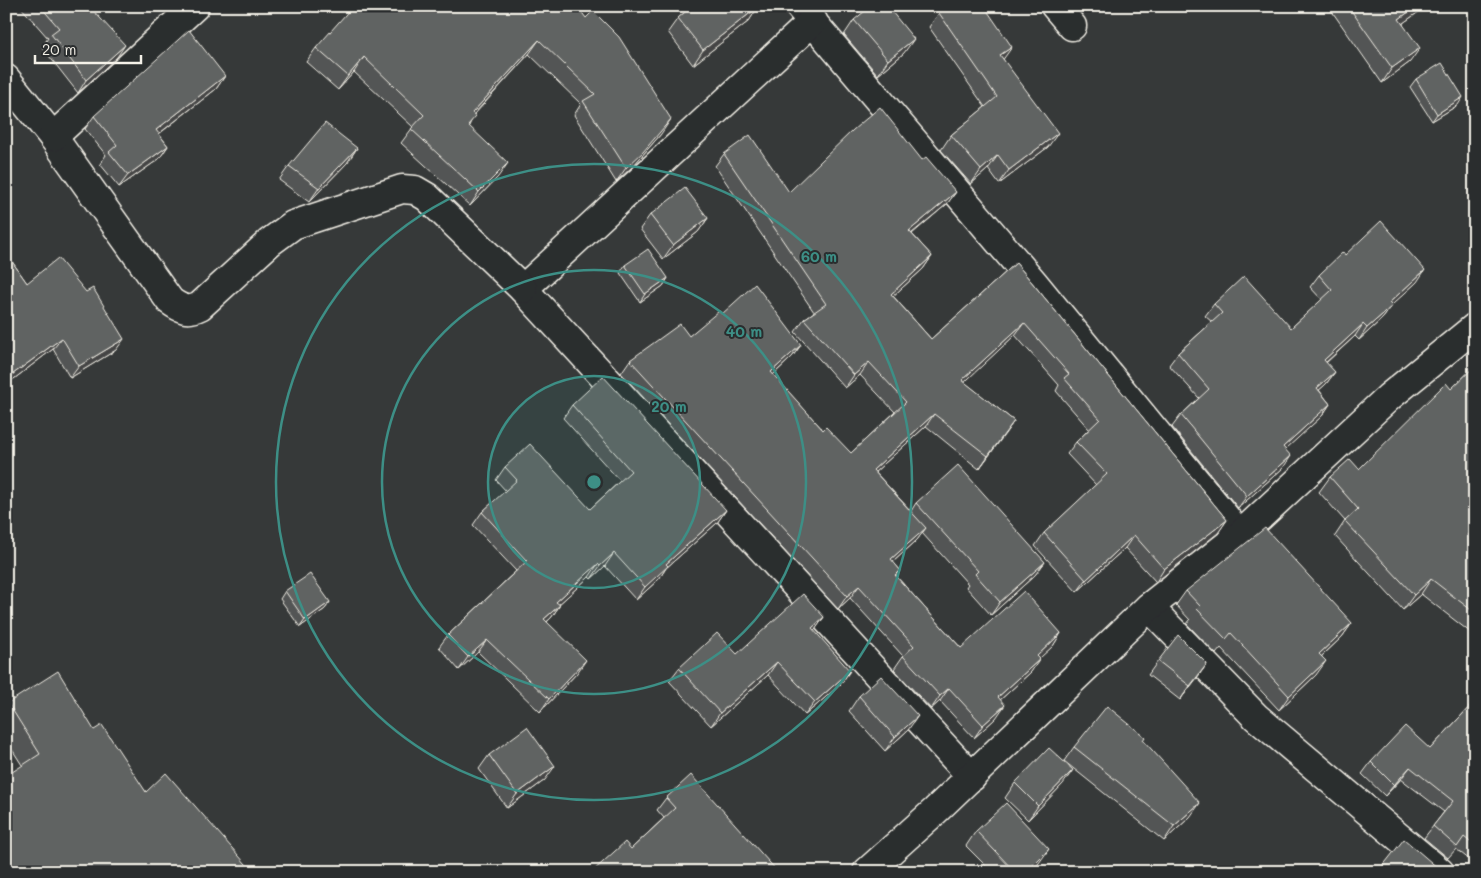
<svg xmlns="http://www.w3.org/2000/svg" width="1481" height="878" viewBox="0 0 1481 878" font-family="Mali,sans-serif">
	<rect width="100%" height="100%" fill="#363939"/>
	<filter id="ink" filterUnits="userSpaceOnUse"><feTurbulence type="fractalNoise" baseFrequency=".02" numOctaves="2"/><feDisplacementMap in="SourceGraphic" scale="10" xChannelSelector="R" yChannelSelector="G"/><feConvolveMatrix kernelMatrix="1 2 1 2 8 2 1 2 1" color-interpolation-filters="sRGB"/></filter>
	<g filter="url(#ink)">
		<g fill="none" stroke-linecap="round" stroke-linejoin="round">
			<g stroke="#f4f1e8" stroke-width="31">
				<g id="street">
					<path d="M799,6L1034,283L1240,535"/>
					<path d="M1055,6L1072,26"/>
					<path d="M813,21L523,289L972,777"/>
					<path d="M6,79L53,137L170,301C181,309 188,312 200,306L270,242L293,225L402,189L415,190L427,197L523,289"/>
					<path d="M53,137L195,6"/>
					<path d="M1149,607L1256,717L1440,872"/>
					<path d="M867,872L935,811L1149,607L1240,535L1389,397L1475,327"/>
				</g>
			</g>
			<use href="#street" stroke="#2a2d2e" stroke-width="28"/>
		</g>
		<g fill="#535554" stroke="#f4f1e8">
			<path d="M20,6H89L117,57L78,93L42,47L48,38Z"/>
			<path d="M577,6L661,134L633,166L616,182L574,115L581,104L529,54L474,115L469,126L498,177L470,206L401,143L413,127L354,72L338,90L306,62L316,48L456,7Z"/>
			<path d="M681,6H758L749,21L693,65L668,32L678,18L685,12Z"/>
			<path d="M1333,6H1427L1403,23L1410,62L1382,83L1331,10Z"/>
			<path d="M939,13L1003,59L1048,147L999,184L988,169L971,184L941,150L951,135L985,107L929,27Z"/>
			<path d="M854,20L904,53L878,75L844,35Z"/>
			<path d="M225,76L216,89L159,134L168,146L159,159L119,187L100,164L106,155L85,129L94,116Z"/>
			<path d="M1416,79L1458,105L1432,121L1410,87Z"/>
			<path d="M357,148L347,163L309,202L279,180L289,166Z"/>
			<path d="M724,154L789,192L922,160L956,192L947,204L912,234L932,256L923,269L893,296L931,339L1016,263L1227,520L1218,533L1156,582L1125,548L1077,592L1035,546L1044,533L1096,485L1067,454L1076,442L1089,429L1056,391L1059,385L1015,335L964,382L1014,421L979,469L926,426L875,472L911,511L916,503L1045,562L1035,575L991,615L966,587L968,584L922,533L917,540L893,562L900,570L896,576L961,648L1061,633L1053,646L1039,658L1031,672L1000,700L996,718L974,738L940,701L931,709L894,669L903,656L850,598L838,609L621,373L630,360L689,336L722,314L801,345L792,357L773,375L823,430L851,453L895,412L860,375L845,388L795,332L804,319L814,312L715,166Z"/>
			<path d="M650,215L708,218L698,232L663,259L640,229Z"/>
			<path d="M6,253L27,283L116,350L70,378L53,349L6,385Z"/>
			<path d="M1345,255L1417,282L1391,305L1392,306L1383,318L1359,340L1355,336L1326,363L1335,372L1326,384L1319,390L1330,404L1322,416L1285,449L1283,468L1238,508L1172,427L1181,415L1199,398L1169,365L1178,353L1212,322L1205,316L1214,304L1291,328L1322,300L1310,287L1319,275Z"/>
			<path d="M625,265L668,278L663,286L640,302L620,273Z"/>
			<path d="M1475,366V531L1470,537L1475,541V636L1421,594L1403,610L1335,536L1345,521L1319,492L1330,477L1359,469L1451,389Z"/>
			<path d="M572,405L726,510L717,523L666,568L659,579L636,600L605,566L591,579L589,577L559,604L560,605L551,618L547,622L577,673L540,712L478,652L459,670L439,647L448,635L516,571L473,525L482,512L506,491L496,480L505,467L590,509L620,481L563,418Z"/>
			<path d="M285,591L330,602L325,609L300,627L280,599Z"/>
			<path d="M1186,591L1352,623L1342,637L1322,656L1316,675L1279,710L1221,648L1216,654L1187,624L1190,620L1176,605Z"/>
			<path d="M824,617L814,631L841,684L805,715L768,675L711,726L669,681L679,668L737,654Z"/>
			<path d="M1158,661L1207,664L1180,700L1148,675Z"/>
			<path d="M859,696L908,730L885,751L849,711Z"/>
			<path d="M1475,701V864L1456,849L1448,858L1424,838L1444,812L1401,779L1385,796L1362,774L1371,762L1430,749Z"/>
			<path d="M8,703L94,730L146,792L22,765L6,740V705Z"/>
			<path d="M1074,747L1190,817L1164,841L1064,761Z"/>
			<path d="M489,755L545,780L507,808L479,769Z"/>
			<path d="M1015,783L1063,784L1028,820L1005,798Z"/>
			<path d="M666,798L778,872L631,849L664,818L657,810Z"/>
			<path d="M976,831L1039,863L1030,872H992L966,846Z"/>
		</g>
		<g fill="#444545" stroke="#f4f1e8">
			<path d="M1417,6H1427L1389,33L1399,19Z"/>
			<path d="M758,7L749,21L693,65L703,50Z"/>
			<path d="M914,39L904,53L878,75L888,60Z"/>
			<path d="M539,40L529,54L462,127L472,113Z"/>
			<path d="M125,45L117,57L78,93L86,80Z"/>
			<path d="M1012,47L1002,61L1000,55Z"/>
			<path d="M1420,48L1410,62L1382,83L1392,68Z"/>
			<path d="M364,57L354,72L338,90L348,76Z"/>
			<path d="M225,76L216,89L147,143L156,130Z"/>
			<path d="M1463,97L1458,105L1432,121L1437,114Z"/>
			<path d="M671,119L661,134L633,166L616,182L626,168Z"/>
			<path d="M1058,133L1048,147L999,184L1009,170Z"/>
			<path d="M168,146L159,159L119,187L128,175Z"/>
			<path d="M357,148L347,163L309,202L319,188Z"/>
			<path d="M998,155L988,169L971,184L981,170Z"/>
			<path d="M508,163L498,177L470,206L479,192Z"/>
			<path d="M956,192L947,204L900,243L909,231Z"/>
			<path d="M708,218L698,232L663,259L673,245Z"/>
			<path d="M932,256L923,269L882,306L891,294Z"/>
			<path d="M1425,270L1417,282L1381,315L1389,303Z"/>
			<path d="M668,278L663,286L640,302L645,294Z"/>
			<path d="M1392,306L1383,318L1359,340L1367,328Z"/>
			<path d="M1024,323L1015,335L953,393L962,380Z"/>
			<path d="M1363,324L1355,336L1315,372L1324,360Z"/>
			<path d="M62,338L53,349L6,385L13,374Z"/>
			<path d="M124,339L116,350L70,378L79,366Z"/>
			<path d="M801,345L792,357L762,385L771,372Z"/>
			<path d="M869,362L860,375L845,388L854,375Z"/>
			<path d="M1335,372L1326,384L1308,400L1317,388Z"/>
			<path d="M1330,404L1322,416L1275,459L1283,447Z"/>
			<path d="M934,414L926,426L864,482L873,470Z"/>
			<path d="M1014,421L1005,434L979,469L988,456Z"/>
			<path d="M1291,456L1283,468L1238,508L1247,496Z"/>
			<path d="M726,510L717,523L666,568L659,579L636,600L645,587L666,564Z"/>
			<path d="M1227,520L1218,533L1156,582L1164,569Z"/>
			<path d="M926,528L917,540L882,572L891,559Z"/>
			<path d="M1475,528V531L1457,550L1468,535Z"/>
			<path d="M1134,535L1125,548L1077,592L1086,580Z"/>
			<path d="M614,553L605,566L591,579L600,566Z"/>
			<path d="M1045,562L1035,575L991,615L1000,602Z"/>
			<path d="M598,564L589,577L547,615L556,602Z"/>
			<path d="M1431,579L1421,594L1403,610L1414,595Z"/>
			<path d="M859,586L850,598L838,609L847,596Z"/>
			<path d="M330,602L325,609L300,627L305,620Z"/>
			<path d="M560,605L551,618L535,632L544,619Z"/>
			<path d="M824,617L815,630L802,641L812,628Z"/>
			<path d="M1352,623L1342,637L1309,668L1319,654Z"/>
			<path d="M1061,633L1053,646L1028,669L1037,656Z"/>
			<path d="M487,640L478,652L459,670L468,657Z"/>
			<path d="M1040,659L1031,672L989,710L998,697Z"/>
			<path d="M586,660L577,673L540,712L549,699Z"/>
			<path d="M1326,661L1316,675L1279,710L1289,696Z"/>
			<path d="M777,662L768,675L711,726L720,713Z"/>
			<path d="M1207,664L1197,678L1180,700L1190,686Z"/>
			<path d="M850,671L841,684L805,715L815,702Z"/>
			<path d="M949,688L940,701L931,709L940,696Z"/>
			<path d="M1005,705L996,718L974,738L983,725Z"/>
			<path d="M918,716L908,730L885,751L895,737Z"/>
			<path d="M555,766L545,780L507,808L517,794Z"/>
			<path d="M1410,767L1401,779L1385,796L1394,785Z"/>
			<path d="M1073,770L1063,784L1028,820L1038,806Z"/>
			<path d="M1200,803L1190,817L1164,841L1174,826Z"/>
			<path d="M1049,849L1039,863L1030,872H1026Z"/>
		</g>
		<g fill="#616362" stroke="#f4f1e8">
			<path d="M40,6H89L125,45L86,80L51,34L59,28Z"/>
			<path d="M353,6H577L586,18L593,11L619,37L671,119L643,152L626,168L583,101L595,94L539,40L472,113L476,116L468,125L508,163L479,192L411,129L424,115L364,57L348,76L316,48Z"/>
			<path d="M692,6H758V7L703,50L678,18Z"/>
			<path d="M871,6H887L914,39L888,60L854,20Z"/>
			<path d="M948,6H984L1012,47L1000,55L1058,133L1009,170L998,155L981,170L951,135L997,97L939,13Z"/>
			<path d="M1348,6H1417L1399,19L1420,48L1392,68Z"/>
			<path d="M189,30L225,76L156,130L168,146L128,175L109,152L117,145L94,116Z"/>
			<path d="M1442,63L1463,97L1437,114L1416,79Z"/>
			<path d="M880,107L922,160L926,157L956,192L909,231L932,256L891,294L931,339L1016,263L1227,520L1164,569L1134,535L1086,580L1044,533L1107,474L1076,442L1100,419L1064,378L1069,374L1024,323L962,380L1014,421L988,456L934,414L873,470L926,528L891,559L900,570L895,575L961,648L1024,591L1061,633L1037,656L1040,659L998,697L1005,705L983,725L949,688L940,696L903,656L914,646L859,586L847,596L630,360L680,324L689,336L719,311L722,314L755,284L801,345L771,372L823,430L826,427L851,453L906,402L869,362L854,375L804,319L826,304L724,154L750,135L789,192L853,130Z"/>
			<path d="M325,123L357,148L319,188L289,166Z"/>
			<path d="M685,188L708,218L673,245L650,215Z"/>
			<path d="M1381,221L1425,270L1389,303L1392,306L1367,328L1363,324L1324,360L1335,372L1317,388L1330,404L1283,447L1291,456L1247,496L1181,415L1209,389L1178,353L1222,313L1214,304L1244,276L1291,328L1332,290L1319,275L1343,252L1345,255Z"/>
			<path d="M648,249L668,278L645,294L625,265Z"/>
			<path d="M6,253L27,283L58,258L86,292L93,288L124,339L79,366L62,338L13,374L6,366Z"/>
			<path d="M1475,366V528L1468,535L1475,541V613L1431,579L1414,595L1345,521L1358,509L1330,477L1350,459L1359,469L1446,383L1451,389Z"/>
			<path d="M603,376L726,510L666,564L668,566L645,587L614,553L600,566L598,564L556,602L560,605L544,619L586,660L549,699L487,640L468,657L448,635L527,561L482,512L517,480L505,467L530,444L590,509L631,471L572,405Z"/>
			<path d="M958,465L1045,562L1000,602L975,574L978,571L916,503Z"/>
			<path d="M1265,528L1352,623L1319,654L1326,661L1289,696L1231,633L1226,639L1197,609L1200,606L1186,591Z"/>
			<path d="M310,574L330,602L305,620L285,591Z"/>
			<path d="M803,594L824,617L812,628L850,671L815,702L777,662L720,713L679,668L717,633L737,654Z"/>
			<path d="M1178,635L1207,664L1190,686L1158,661Z"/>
			<path d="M58,671L94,730L102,725L146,792L166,773L253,872H6V776L40,754L8,703Z"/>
			<path d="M881,676L918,716L895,737L859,696Z"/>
			<path d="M1475,701V846L1464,837L1457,847L1433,826L1453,801L1410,767L1394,785L1371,762L1405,726L1430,749Z"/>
			<path d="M1107,706L1145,737L1143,740L1200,803L1174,826L1074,747Z"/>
			<path d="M527,727L555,766L517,794L489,755Z"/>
			<path d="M1049,748L1073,770L1038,806L1015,783Z"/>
			<path d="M691,775L778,872H592L625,842L631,849L675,808L666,798Z"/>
			<path d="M1006,803L1049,849L1026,872H1015L976,831Z"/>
			<path d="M1404,839L1439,869L1437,872H1378Z"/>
		</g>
	</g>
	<circle cx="594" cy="482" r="106" fill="#3d8f86" fill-opacity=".12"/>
	<g fill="none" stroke="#3d8f86" stroke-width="2.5">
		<circle cx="594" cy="482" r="106"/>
		<circle cx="594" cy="482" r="212"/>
		<circle cx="594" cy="482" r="318"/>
	</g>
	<circle cx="594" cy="482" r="8" fill="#3d8f86" stroke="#2a2d2e" stroke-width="2.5"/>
	<g font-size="15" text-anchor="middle" font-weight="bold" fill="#3d8f86" stroke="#2a2d2e" stroke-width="4" stroke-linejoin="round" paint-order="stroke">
		<text x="819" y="262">60 m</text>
		<text x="744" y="337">40 m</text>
		<text x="669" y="412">20 m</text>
	</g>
	<rect width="1481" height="878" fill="none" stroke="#2a2d2e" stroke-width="25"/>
	<rect x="12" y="12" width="1456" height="853" fill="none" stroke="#f4f1e8" stroke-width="2" filter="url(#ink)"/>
	<path d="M35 55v8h106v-8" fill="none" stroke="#f4f1e8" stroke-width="2.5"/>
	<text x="42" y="55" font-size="15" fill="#f4f1e8" stroke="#2a2d2e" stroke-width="4" paint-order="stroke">20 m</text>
</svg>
